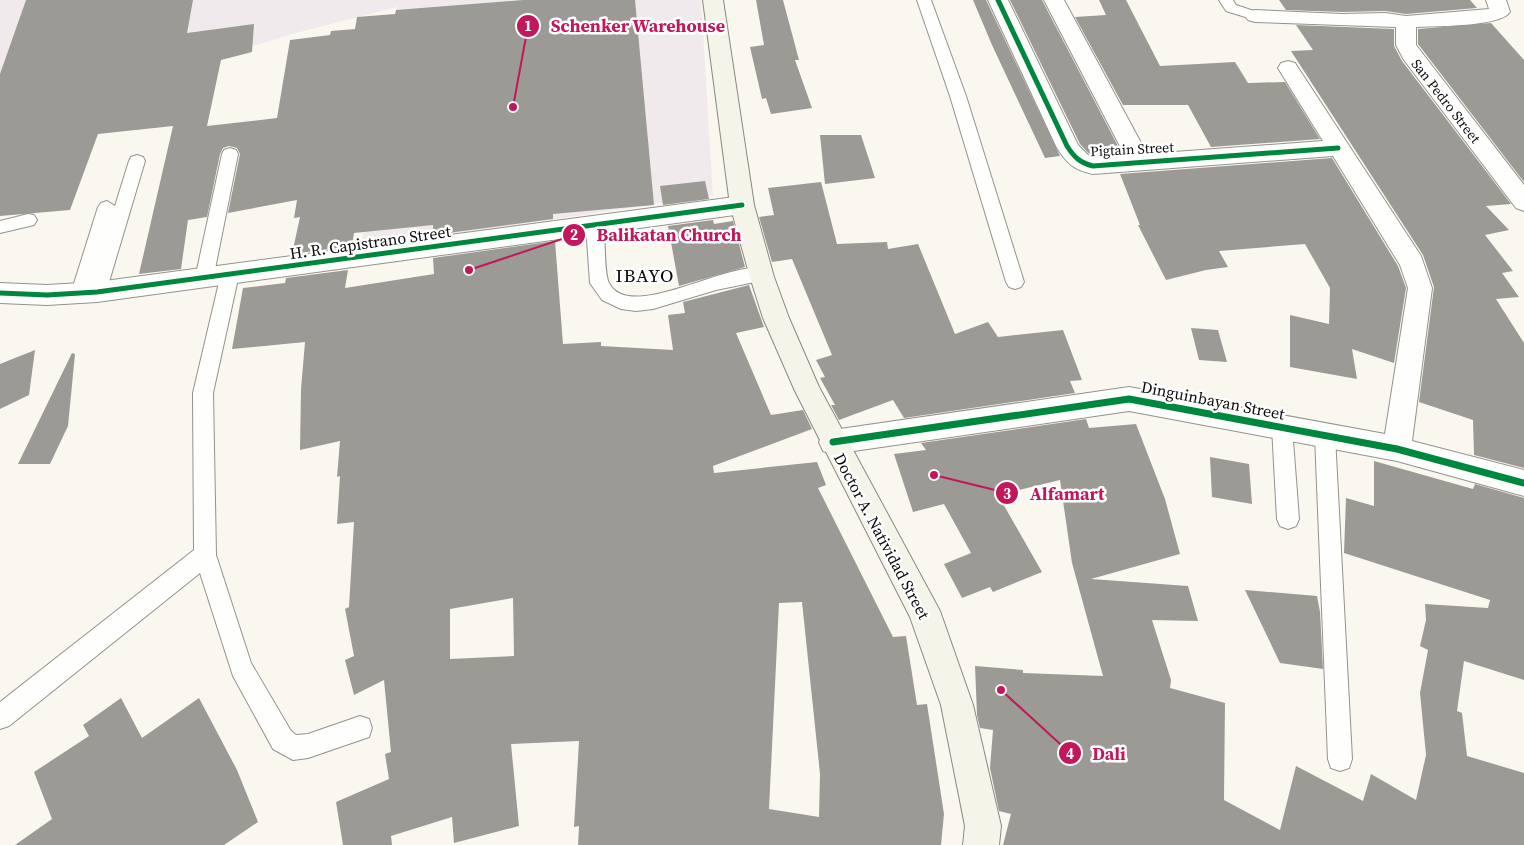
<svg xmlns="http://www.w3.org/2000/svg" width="1524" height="845" viewBox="0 0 1524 845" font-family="'Source Serif 4',serif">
	<rect width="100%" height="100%" fill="#faf8ee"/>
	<path fill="#f1eaec" d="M0,0H701L713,195L361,249L397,7L292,34L110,90L0,99Z"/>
	<g fill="#9c9a94" fill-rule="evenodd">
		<path d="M26,0H193L187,33L254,24L252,52L221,60L207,126L277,118L290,40L330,35L331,31L355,29L357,17L395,14L396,10L523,0H635L654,205L553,214V219L433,235V225L354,233L352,246L292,254L300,217L294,218L297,200L228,213L240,154L237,148L229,146L223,148L220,154L207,217L188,220L181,269L139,274L173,126L98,134L70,210L0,216V74Z"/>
		<path d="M756,0H783L799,60H795L812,108L771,114L766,98L762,99L750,47L764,45Z"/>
		<path d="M973,0H986L1060,156L1045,158L992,45Z"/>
		<path d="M1010,0H1042L1121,152L1091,156L1080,144Z"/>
		<path d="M1099,0H1126L1160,66L1235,62L1248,83L1285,82L1320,139L1211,147L1188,105H1123L1075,17L1106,15Z"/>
		<path d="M1279,0H1470L1477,8L1406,14L1385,11L1342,12L1286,10Z"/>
		<path d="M1491,23L1524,60V182L1418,44V29Z"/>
		<path d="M1296,25L1394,29V46L1402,61L1511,204L1486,206L1509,230L1485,235L1513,271L1502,273L1519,297L1496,299L1524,343V468L1474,455L1473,420L1419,402L1434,287L1423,255L1291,51L1313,50Z"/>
		<path d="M820,135H861L875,178L825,184Z"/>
		<path d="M1332,158L1398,266L1406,288L1394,363L1352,349L1357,379L1290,367V315L1329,324L1330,288L1305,244L1219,251L1228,267L1206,270L1166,280L1138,225H1140L1120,174Z"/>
		<path d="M705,181L709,199L663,205L660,186Z"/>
		<path d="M821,182L837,244L887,242L888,249L918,244L955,334L988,322L998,337L1063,330L1082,380L1070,381L1075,393L904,418L893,400L839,420L831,405H835L820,378L825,377L816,360L832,355L792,259L772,262L759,217L774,215L768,188Z"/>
		<path d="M713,220L714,224L733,221L745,267L679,286L668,226Z"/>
		<path d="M555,241L563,344L601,342V346L673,350L668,315L685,313L683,302L749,285L764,327L736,333L771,415L803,410L812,429L713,466L714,473L817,462L826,485L818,488L893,637L906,636L917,705L927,704L944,814L941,845H578L579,826L574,827L579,741L511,744L519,826L454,843L452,817L391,836L392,845H343L336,802L389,779L385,754L391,752L384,680L354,695L345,660L354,656L345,609L349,607L354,522L337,524L340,476L337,477L340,441L300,450L301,389L305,342L232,349L243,288L285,283L286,278L348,270L345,288L434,274L433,258ZM513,598L514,656L450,659V609ZM802,602L820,774L819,817L769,809L779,603Z"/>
		<path d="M1191,328L1218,330L1227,362L1199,360Z"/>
		<path d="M35,350L29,395L0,409V364Z"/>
		<path d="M72,353L75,354L68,426L50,464H18Z"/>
		<path d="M1086,419L1089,428L1136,424L1165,499L1180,554L1091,579L1188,586L1198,621L1152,620L1171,680L1170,688L1225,703L1224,800L1280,830L1296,766L1363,801L1371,774L1416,800L1426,755L1420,693L1428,650L1420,646L1426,620L1425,604L1488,608L1490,600L1344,553L1346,498L1374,506V461L1473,489L1475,484L1524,498V680L1464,661L1457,711L1462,713L1467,756L1524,773V845H1003L1011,814L999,811L990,768L993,730L980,728L977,715L975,666L1023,670V673L1103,676L1072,563L1060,480L998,495L1042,572L993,592L990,587L962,598L944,564L971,553L944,504L913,512L894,454L926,450L921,443Z"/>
		<path d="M1210,457L1249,464L1252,504L1212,497Z"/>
		<path d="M1245,590L1317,596L1320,612L1323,669L1280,663Z"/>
		<path d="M121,698L142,738L199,698L237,770L258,822L224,845H15L52,819L34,772L89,736L83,725Z"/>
	</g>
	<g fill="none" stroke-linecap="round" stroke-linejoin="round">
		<g stroke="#93928d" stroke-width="2">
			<g id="service">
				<path d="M917,0H931L966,96L1024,282L1021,287L1015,289L1009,287L1006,282L950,96Z"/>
				<path d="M1219,0H1233L1236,5L1260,13L1262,16L1255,20L1226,11Z"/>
				<path d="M230,148L236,150L238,154L213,279L210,284L204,286L198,284L195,279L222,154L224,150Z"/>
				<path d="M137,155L143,157L145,161L106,292L103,297L97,299L91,297L89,294L86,298L80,300L74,298L71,293L98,207L101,203L107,201L115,206L129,161L131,157Z"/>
				<path d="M28,214L34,215L37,220L34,225L0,233V221Z"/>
				<path d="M595,219L601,220L604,225C605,237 604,274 609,283C630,324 731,258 766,269L769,274L766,279L760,281L716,290L653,309L636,311L621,309L602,300L590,283L586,225L589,220Z"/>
				<path d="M230,267L236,269L239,274L213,393L216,555L251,663L291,731L296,735L308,734L360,716L369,719L372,728L369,737L308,758L293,760L273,749L233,676L200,573L9,726L0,729V702L194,550L193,393L221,274L224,269Z"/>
				<path d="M1282,418L1289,421L1292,427L1299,519L1296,526L1288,529L1280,526L1277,519L1272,427L1275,421Z"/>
				<path d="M1325,427L1332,430L1335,436L1352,759L1349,768L1340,771L1331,768L1328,759L1315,436L1318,430Z"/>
			</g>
		</g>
		<g stroke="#93928d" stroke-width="2">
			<g id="minor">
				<path d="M988,0H1008L1078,145L1091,158L1125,156L1044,0H1064L1147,154L1323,141L1278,68L1281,63L1288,61L1295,63L1421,256L1432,288L1412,441L1524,470V496L1397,461L1129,411L833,454L823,451L819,442L823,433L833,430L1129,387L1385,434L1408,288L1400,265L1333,156L1093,174C1074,170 1066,163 1056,146Z"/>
				<path d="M1486,0H1506L1510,12C1500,27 1435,26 1416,27V45L1524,185V211L1516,208L1404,60L1396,45V27L1255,22L1248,20L1245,16L1248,12L1255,10L1342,14L1385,13L1406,16L1489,9Z"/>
			</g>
		</g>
		<g stroke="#93928d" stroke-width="2">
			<path id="tertiary" d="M742,196L750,199L754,205L750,211L742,214L97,302L47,305L0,303V283L47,285L97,282Z"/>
		</g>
		<g stroke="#898884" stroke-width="2">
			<path id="secondary" d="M703,0H723L754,205L774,277L789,318L819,387L940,611L973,705L1001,826L999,845H963L965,826L941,705L910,617L795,391L763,318L750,277L730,205Z"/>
		</g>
		<use href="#service" fill="#fefefc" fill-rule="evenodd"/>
		<use href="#minor" fill="#fefefc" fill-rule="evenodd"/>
		<use href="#tertiary" fill="#fefefc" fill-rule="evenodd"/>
		<use href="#secondary" fill="#f4f4e8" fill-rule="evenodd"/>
		<g stroke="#fff" stroke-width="8">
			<g id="cycleway-far1">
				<path d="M998,0L1067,146C1074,157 1080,163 1093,166L1338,148"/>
				<path d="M0,293L47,295L97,292L742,205"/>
			</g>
		</g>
		<g stroke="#fff" stroke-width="10">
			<path id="cycleway" d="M833,442L1129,399L1397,449L1524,483"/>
		</g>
		<use href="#cycleway-far1" stroke="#00873e" stroke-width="5"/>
		<use href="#cycleway" stroke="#00873e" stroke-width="7"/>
	</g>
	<g text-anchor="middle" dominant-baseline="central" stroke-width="5" stroke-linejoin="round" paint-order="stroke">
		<g font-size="14" fill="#0b0b0b" stroke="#fff">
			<text transform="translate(1446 101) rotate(52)">San Pedro Street</text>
			<text transform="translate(1132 149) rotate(-3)">Pigtain Street</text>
		</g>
		<g font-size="16" fill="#0b0b0b" stroke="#fff">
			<text transform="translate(370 242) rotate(-8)">H. R. Capistrano Street</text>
			<text transform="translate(1213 400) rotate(11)">Dinguinbayan Street</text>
			<text transform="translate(882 536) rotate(62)">Doctor A. Natividad Street</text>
		</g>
		<g font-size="19" letter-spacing="1" fill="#0b0b0b" stroke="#fff">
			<text x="645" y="275">IBAYO</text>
		</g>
	</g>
	<path fill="none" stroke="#c2185b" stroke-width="2" d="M513 107L528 26M469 270L574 235M934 475L1007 493M1001 690L1070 753"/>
	<g fill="#c2185b" stroke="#fff" stroke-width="2">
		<circle cx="513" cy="107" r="5"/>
		<circle cx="469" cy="270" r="5"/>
		<circle cx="934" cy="475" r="5"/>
		<circle cx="1001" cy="690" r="5"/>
		<circle cx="528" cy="26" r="12"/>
		<circle cx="574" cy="235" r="12"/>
		<circle cx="1007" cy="493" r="12"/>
		<circle cx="1070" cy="753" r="12"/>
	</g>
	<g font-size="15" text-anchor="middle" font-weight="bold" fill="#fff">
		<text x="528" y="31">1</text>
		<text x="574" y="240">2</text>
		<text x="1007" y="499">3</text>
		<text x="1070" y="759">4</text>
	</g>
	<g font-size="18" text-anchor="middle" font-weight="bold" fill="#c2185b" stroke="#fff" stroke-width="5" stroke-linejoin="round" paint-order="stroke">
		<text x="638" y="32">Schenker Warehouse</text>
		<text x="669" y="241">Balikatan Church</text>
		<text x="1067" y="500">Alfamart</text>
		<text x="1109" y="760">Dali</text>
	</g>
</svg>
